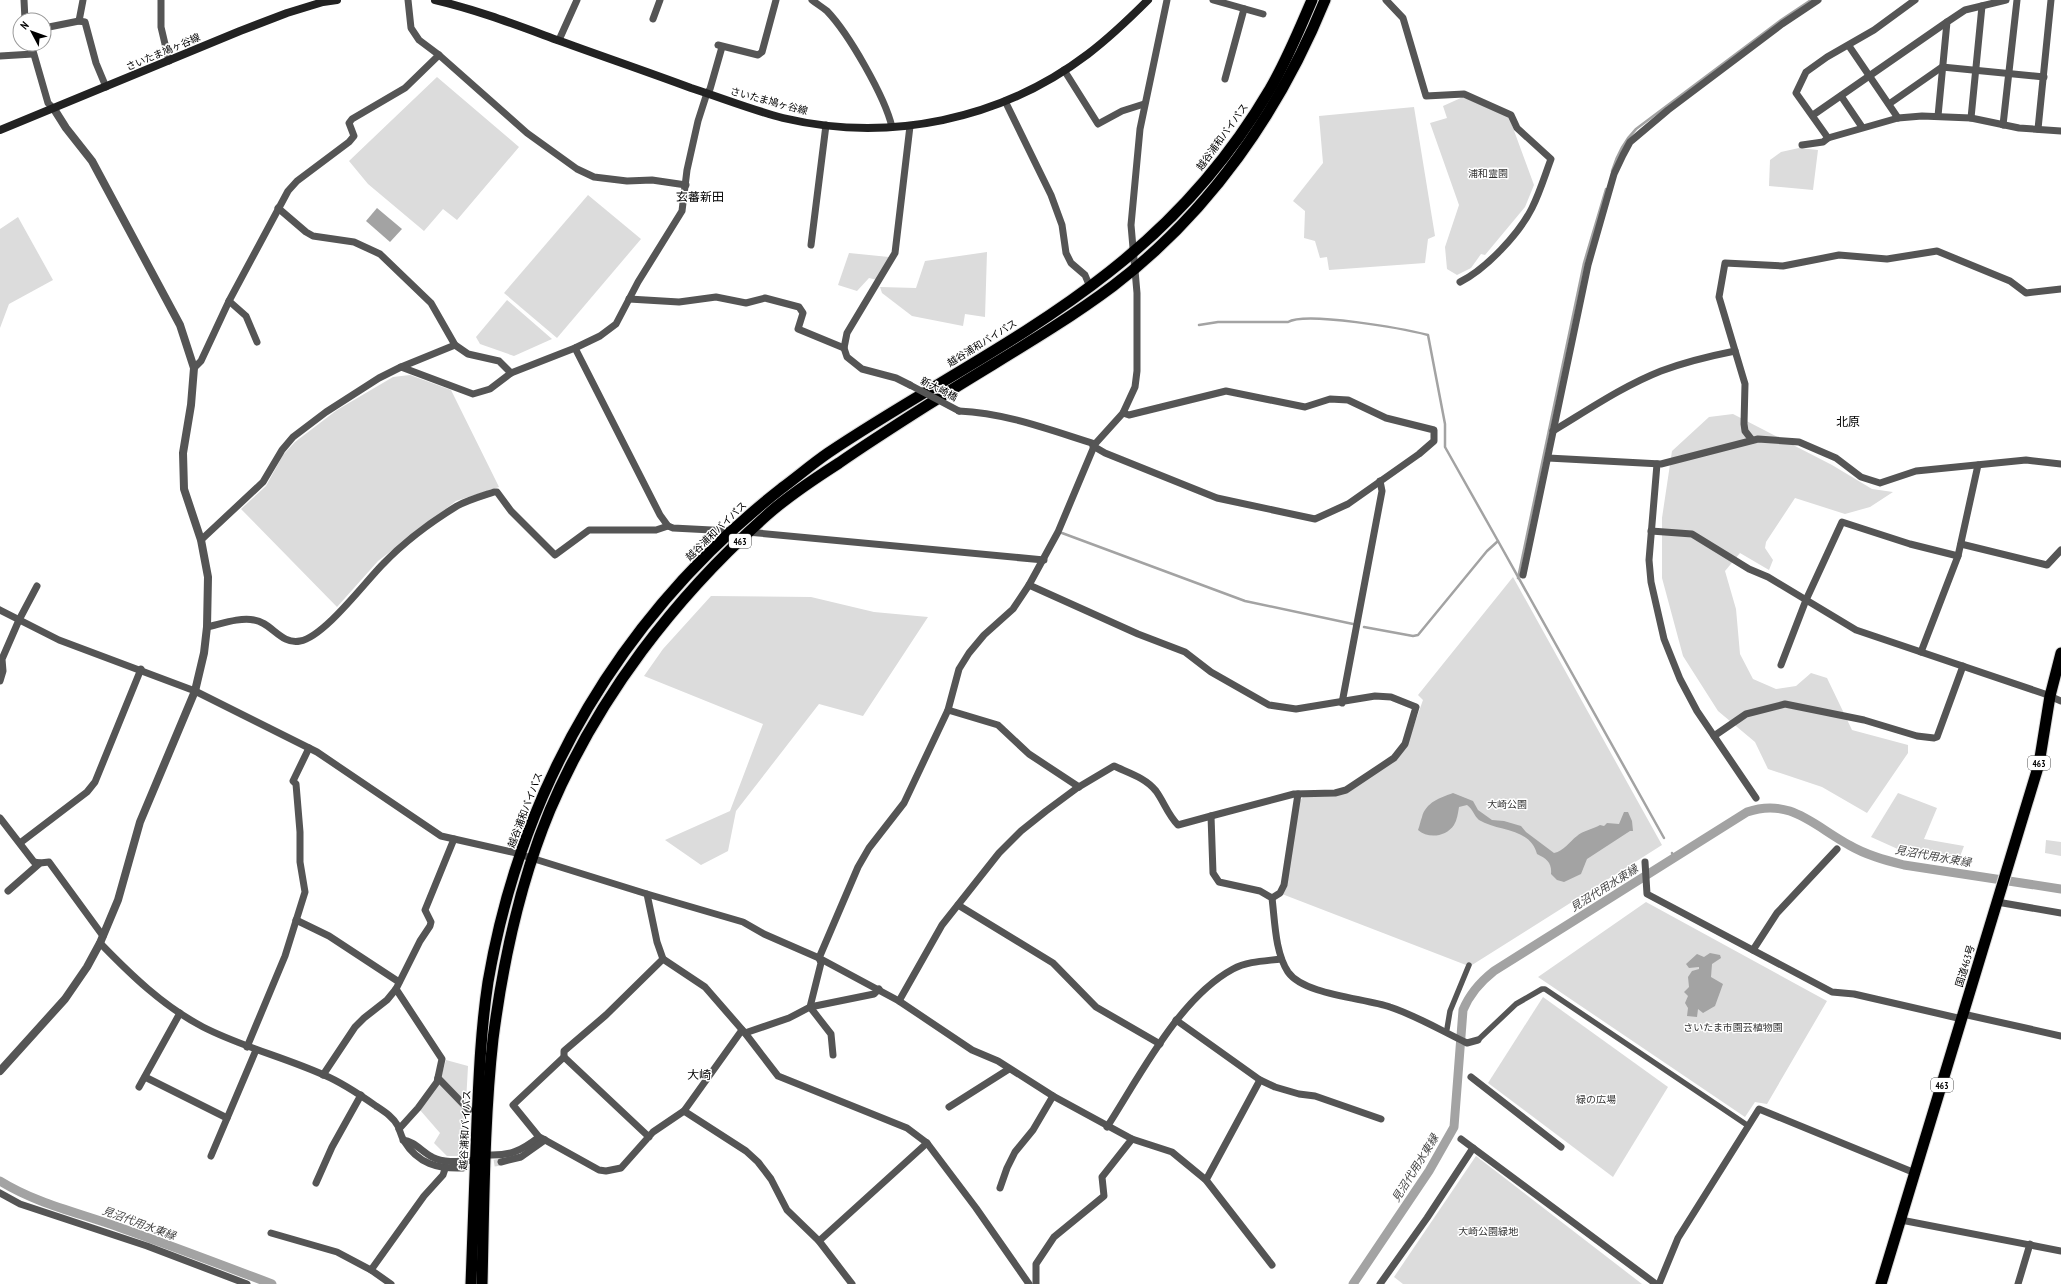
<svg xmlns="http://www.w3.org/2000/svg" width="2061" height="1284" viewBox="0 0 2061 1284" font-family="'PT Sans Narrow','Noto Sans JP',sans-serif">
	<rect width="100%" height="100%" fill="#fff"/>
	<g fill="#dcdcdc">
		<path d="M437,77L519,147L457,220L443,209L424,231L368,184L349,161Z"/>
		<path d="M1463,97L1509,117L1534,185L1525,207L1485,255L1481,254L1471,268L1457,275L1447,269L1445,247L1459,205L1430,123L1447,118L1443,106Z"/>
		<path d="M1414,107L1435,236L1428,239L1425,263L1329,270L1327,257L1320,258L1315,241L1304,238L1305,211L1293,201L1323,163L1319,116Z"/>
		<path d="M1799,148L1818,150L1813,190L1769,186L1770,160L1781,152Z"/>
		<path d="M588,195L641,239L557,338L504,293Z"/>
		<path d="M18,217L53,280L9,304L0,328V229Z"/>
		<path d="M987,252L985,317L965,314L963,326L912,316L882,293L880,287L916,288L925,261Z"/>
		<path d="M849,253L889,257L877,280L869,278L857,291L838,285Z"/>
		<path d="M507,300L552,339L514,356L480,344L476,337Z"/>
		<path d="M410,375L451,390L499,487L456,501L378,561L337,607L241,509L266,486L283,455L295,442L337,410L393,377Z"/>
		<path d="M1733,414L1832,465L1872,489L1893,492L1870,507L1845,514L1795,498L1766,542L1765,548L1773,560L1769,570L1740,553L1725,571L1736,609L1740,654L1753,679L1776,689L1796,686L1811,673L1827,678L1852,730L1908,745V753L1867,813L1822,787L1768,769L1755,742L1718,711L1683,656L1662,578V518L1672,451L1709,417Z"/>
		<path d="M1513,577L1662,845L1472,965H1466L1282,894L1299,802L1303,797L1346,792L1396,760L1407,745L1423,700L1418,695Z"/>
		<path d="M711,596L811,597L874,612L928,617L863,716L819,704L736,811L728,851L701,865L665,840L730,811L763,724L644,676L663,649Z"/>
		<path d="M1898,793L1937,808L1924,839L1964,846L1959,859L1911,855L1871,837Z"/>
		<path d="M2046,840L2061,842V856L2045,853Z"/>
		<path d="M1646,902L1827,1001L1767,1104L1755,1102L1745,1117L1538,977Z"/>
		<path d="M1543,997L1668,1087L1613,1177L1488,1083Z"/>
		<path d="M446,1060L468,1066L463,1156H447L434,1143L440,1133L420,1110L439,1084Z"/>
		<path d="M1476,1156L1642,1284H1403L1394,1277Z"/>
	</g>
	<g fill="#a3a3a3">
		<path d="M377,208L402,229L390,242L366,221Z"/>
		<path d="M1453,793L1473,801L1478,810L1492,820L1504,821L1521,826L1526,832L1554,853C1564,851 1569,842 1577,836C1582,831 1593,829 1600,825L1604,826L1607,823L1619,824L1624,812H1628L1632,821L1633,831H1630L1587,859L1581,874L1564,882L1557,880L1551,874C1552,863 1547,859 1537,854C1530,827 1498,832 1479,820C1474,816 1473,809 1467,805L1459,807C1458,813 1457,820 1454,825C1446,837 1428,839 1418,830C1420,825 1420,822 1422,817C1426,802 1440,798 1453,793Z"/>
		<path d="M1710,953L1720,955L1721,958L1712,964L1711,977L1723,984L1715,1006L1703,1013L1698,1009L1697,1017L1687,1016L1688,1008L1685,1003L1688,996L1684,992L1689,987L1688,977L1692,971L1699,969V967L1689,968L1686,964L1697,954L1704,957Z"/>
	</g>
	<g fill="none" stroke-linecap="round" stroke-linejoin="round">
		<g stroke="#a3a3a3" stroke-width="2.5">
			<path d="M1612,171C1617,155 1624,141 1636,129L1781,20L1811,0"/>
			<path d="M1199,325L1218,322H1288C1306,311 1405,329 1428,335L1445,424V447L1498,541"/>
			<path d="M1062,533L1245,601L1353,624"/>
			<path d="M1518,578L1584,263L1606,189"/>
			<path d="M1364,627L1413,636L1418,635L1487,551L1498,541L1664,838"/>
			<path d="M1672,853L1674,858"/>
		</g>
		<g stroke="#a3a3a3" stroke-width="9">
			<path d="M0,1181C37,1204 80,1213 121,1228C172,1246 222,1265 272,1284"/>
			<path d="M1353,1284L1429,1171L1454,1127L1463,1010C1470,993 1480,982 1494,971L1747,812C1790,797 1814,826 1849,845C1866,855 1885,860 1904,865L2061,889"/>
		</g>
		<path stroke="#d9d9d9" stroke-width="7" stroke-dasharray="7 3.5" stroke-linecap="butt" d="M463,1168L501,1162"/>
		<g stroke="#dbdbdb" stroke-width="13">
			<g id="trunk">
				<path d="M471,1284C473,1230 475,1175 477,1121C479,1075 481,1028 488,982C522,783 623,613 782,488C797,477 812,464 828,453C920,391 1022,341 1109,272C1173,222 1229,159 1270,89C1287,60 1299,30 1312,0"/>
				<path d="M482,1284C484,1203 484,1119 493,1039C503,961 520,882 550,810C598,697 675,597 766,516C788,496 814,479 839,463C875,438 912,415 948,392C1004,357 1061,325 1113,286C1209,213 1280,111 1325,0"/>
				<path d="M1881,1284L2039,764L2050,696L2061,653"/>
			</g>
		</g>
		<g stroke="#555" stroke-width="5.5">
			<path d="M1447,1029L1450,1011L1469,965"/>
			<path d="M1478,1040L1516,1004L1542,989H1545L1747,1125"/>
		</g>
		<g stroke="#555" stroke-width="7">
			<path d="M24,0L25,20"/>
			<path d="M161,0V27L169,61"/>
			<path d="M408,0L411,28L419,40L439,55L527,133L577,169L594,177L627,181L652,180L686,185"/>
			<path d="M812,0C817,4 822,7 827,11C849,34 885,97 892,127"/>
			<path d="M1213,0L1263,14"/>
			<path d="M1386,0L1403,18L1426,96L1464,94L1511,115L1517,128L1551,159C1545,175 1540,192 1532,208C1519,234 1486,269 1460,282"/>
			<path d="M653,19L660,0"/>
			<path d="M79,21L83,0"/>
			<path d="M44,28L79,21L85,22L96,63L106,87"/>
			<path d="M559,40L577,0"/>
			<path d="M31,44L48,103L54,109"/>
			<path d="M718,45L758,55L762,52L776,0"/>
			<path d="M1849,46L1898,118"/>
			<path d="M0,56L33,54"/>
			<path d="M1064,70L1098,124L1122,111L1144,104"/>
			<path d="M1225,79L1244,9"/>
			<path d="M1841,96L1862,127"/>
			<path d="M1005,101L1051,195L1062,225L1066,253L1071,263L1085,275L1090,287"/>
			<path d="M1889,104L1942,67L2044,77"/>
			<path d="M1813,115L1947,22"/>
			<path d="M1938,116L1947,22L1965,10L2006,0"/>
			<path d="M1971,118L1982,6"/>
			<path d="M2003,125L2017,0"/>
			<path d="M910,126L895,253L847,333L844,348L847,357L862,369L896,378L910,385"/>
			<path d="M2038,129L2051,0"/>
			<path d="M1828,138L1796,93L1806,72L1827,57L1874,30L1915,0"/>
			<path d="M1802,145L1823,142L1828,138L1898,118L1922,116L1971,118L2019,128L2061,131"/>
			<path d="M278,208L306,232L313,236L354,242L380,254L431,303L455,345L468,354L499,361L511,373"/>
			<path d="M811,245L826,125"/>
			<path d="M629,299L679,302L716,297L746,303L765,298L799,307L803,313L798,329L844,348"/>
			<path d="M229,301L246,316L257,342"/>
			<path d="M575,348L660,515L668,526L673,528L731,531"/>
			<path d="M401,367L455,345"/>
			<path d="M194,368L201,361L229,301L288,191L297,181L349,142L354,136L349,123L352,119L405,88L439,55"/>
			<path d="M959,411C1006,413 1050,430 1095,444"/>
			<path d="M1553,431C1588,410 1623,386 1661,371C1685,362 1710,356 1735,351"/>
			<path d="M1752,440L1745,431L1744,424L1745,384L1719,297L1725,263L1783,266L1839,255L1887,259L1937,251L2010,281L2026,293L2061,289"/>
			<path d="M1093,446L1105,453L1217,498L1315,519L1348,504L1419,454L1434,441V430L1386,418L1348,400L1330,399L1305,407L1226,391L1129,415L1123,413"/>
			<path d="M1548,458L1661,464L1758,439L1799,442L1836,458L1861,477L1880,483L1916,471L2026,460L2061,464"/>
			<path d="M1657,464L1649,560L1651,582L1664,639L1680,679L1697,711L1756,798"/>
			<path d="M1651,531L1692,534L1749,569L1768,577L1856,630L2045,694L2061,701"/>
			<path d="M747,532L1044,560"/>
			<path d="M201,540L263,482L282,450L293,437L326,412L379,378L401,367L473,394L490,389L511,373L575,348L600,336L616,324L638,282L682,211L687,170L698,121L707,93L710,89L722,47"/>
			<path d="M1961,544L2047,565L2061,550"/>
			<path d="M1523,575L1588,265L1614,174L1623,155L1630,142L1668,110L1782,24L1818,0"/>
			<path d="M1029,585L1138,634L1185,652L1211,672L1269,705L1296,709L1375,696L1391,697L1416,707L1405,744L1394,758L1346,790L1335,793L1294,794L1211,816"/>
			<path d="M0,610L59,640L195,691L317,752L441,836L512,852L647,894L657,942L663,959L705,987L745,1033L778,1076L907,1128L927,1143L976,1208L1029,1284"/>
			<path d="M207,627C221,624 240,617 254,620C271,622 281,645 300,641C324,637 365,582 383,564C404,542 431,522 457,506C468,500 482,496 494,492H497L511,511L555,555L589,530H656L668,526"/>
			<path d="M1921,652L1958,556L1978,465"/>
			<path d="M1781,665L1806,600L1842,522L1910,544L1958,556"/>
			<path d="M0,681L3,671L2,659L19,620L37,586"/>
			<path d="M1342,703L1382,491L1380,481"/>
			<path d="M948,710L998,725L1029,754L1079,787"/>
			<path d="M1714,736L1746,714L1785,704L1864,720L1917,736L1934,738L1937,737L1963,666"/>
			<path d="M0,818L34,862L40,863"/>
			<path d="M20,843L87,792L95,782L141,669"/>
			<path d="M1645,862L1647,894L1832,992L1854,994L1962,1019"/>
			<path d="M8,891L40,863L49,862L103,936"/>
			<path d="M647,894L743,922L764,934L819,958L899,1001L972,1050L998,1061L1053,1096L1132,1139L1102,1177L1104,1196L1054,1237L1036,1264V1284"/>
			<path d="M1272,898L1280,893L1284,885L1298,794"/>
			<path d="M1997,902L2061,913"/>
			<path d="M958,905L1053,963L1096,1007L1160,1044"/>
			<path d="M296,920L329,936L399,982"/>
			<path d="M100,943C131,975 163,1006 203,1027C242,1047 284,1057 324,1075C343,1083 359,1094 376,1106C385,1112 393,1117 398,1126C400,1131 401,1136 404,1141C418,1164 438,1169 463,1168"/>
			<path d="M1753,950L1777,913L1837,849"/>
			<path d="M396,989L442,1059L437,1082L418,1108L399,1129"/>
			<path d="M899,1001L942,925L999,853L1021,831L1046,811L1077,788L1114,766C1129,773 1146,778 1156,791C1164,802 1168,815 1178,825L1211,816L1213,873L1219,882L1260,891L1272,898C1275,922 1275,952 1288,972C1304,995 1364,998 1390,1007C1415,1015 1442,1031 1467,1043L1478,1040"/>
			<path d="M1963,1014L2061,1036"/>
			<path d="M1176,1020L1260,1080L1275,1087L1299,1094L1315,1096L1381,1119"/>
			<path d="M745,1033L789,1018L810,1007L821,963L819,958L858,867L869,848L904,803L948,710L959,669L969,653L984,635L1013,609L1029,585L1058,532L1095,444L1123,413L1135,387L1137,371V293L1131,225L1140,129L1167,0"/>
			<path d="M247,1047L285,956L305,892L300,862V832L296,784L293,781L309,748"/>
			<path d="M833,1055L831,1034L810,1007L874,994L879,989"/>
			<path d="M564,1057V1051L606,1015L663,959"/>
			<path d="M323,1075L355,1027L364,1018L387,1000L396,989L420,941L430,926L431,922L425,910L454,839"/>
			<path d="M145,1077L227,1118"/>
			<path d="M1471,1077L1561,1147"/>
			<path d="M438,1078L469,1110"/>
			<path d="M139,1087L180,1013"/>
			<path d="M949,1107L1009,1069"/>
			<path d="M684,1111L746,1151L758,1162L771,1179L787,1210L819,1241L852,1284"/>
			<path d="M1107,1127C1140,1076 1179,998 1233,969C1248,961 1266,961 1281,959"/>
			<path d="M649,1137L564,1057L513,1105L539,1137L545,1140L599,1170L606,1171L621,1168L653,1132L684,1111L742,1030"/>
			<path d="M1132,1139L1172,1152L1206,1180L1272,1265"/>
			<path d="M1461,1139L1656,1284"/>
			<path d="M403,1140C414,1141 422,1152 432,1157C445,1164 462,1161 475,1160"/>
			<path d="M487,1155C510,1156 521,1151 539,1137"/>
			<path d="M211,1156L256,1050"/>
			<path d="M501,1162L521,1157L545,1140"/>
			<path d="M1206,1180L1260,1080"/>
			<path d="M316,1183L332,1147L361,1095"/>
			<path d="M1000,1188L1007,1168L1015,1152L1033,1130L1053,1096"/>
			<path d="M0,1193L20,1204L147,1246L247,1284"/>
			<path d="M1901,1220L2061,1251"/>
			<path d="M271,1233L337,1252L371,1270L391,1284"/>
			<path d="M819,1241L927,1143"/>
			<path d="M371,1270L424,1196L443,1175L445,1169"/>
			<path d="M1380,1284L1427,1218L1473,1148"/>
			<path d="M1659,1284L1678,1238L1759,1109L1915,1173"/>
			<path d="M2018,1284L2030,1244"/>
		</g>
		<path stroke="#555" stroke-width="8" d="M0,1071L65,999L87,967L100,943L118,900L140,822L195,691L204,653L207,627L208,577L201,540L184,489L183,453L191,405L194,368L180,325L92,161L66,128L54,109"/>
		<g stroke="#222" stroke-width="8">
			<path d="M435,0C478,10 519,26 560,41C604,57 648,72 691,88C722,98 752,110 783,118C889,143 1001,120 1088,54C1109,38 1129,19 1148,0"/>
			<path d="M0,130L240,31L287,13L323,2L337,0"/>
		</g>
		<use href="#trunk" stroke="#000" stroke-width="11"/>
		<path stroke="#555" stroke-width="7" d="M910,385L959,411"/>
	</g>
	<g text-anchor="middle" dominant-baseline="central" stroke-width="3" stroke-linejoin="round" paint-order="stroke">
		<g fill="#fff" stroke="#4c4c4c" stroke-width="1">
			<rect x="729" y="534" width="22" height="14" rx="3"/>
			<rect x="2028" y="756" width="22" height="14" rx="3"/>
			<rect x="1931" y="1078" width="22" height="14" rx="3"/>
		</g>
		<g font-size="9" font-weight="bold" fill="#000">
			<text x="740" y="541">463</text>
			<text x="2039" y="763">463</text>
			<text x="1942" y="1085">463</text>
		</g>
		<g font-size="10" fill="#000" stroke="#fff">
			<text transform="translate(163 52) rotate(-23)">さいたま鳩ヶ谷線</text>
			<text transform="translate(769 101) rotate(15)">さいたま鳩ヶ谷線</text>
			<text transform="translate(1222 137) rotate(-54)">越谷浦和バイパス</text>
			<text transform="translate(982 343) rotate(-32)">越谷浦和バイパス</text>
			<text transform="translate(939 389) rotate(27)">新大崎橋</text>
			<text transform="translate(716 531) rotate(-44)">越谷浦和バイパス</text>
			<text transform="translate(525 810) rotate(-69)">越谷浦和バイパス</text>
			<text transform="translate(1965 966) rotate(-73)">国道463号</text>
			<text transform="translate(465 1130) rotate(-87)">越谷浦和バイパス</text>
		</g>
		<g font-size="10" fill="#333" stroke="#fff">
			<text x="1488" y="173">浦和霊園</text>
			<text x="1507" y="804">大崎公園</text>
			<text x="1733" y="1027">さいたま市園芸植物園</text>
			<text x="1596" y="1099">緑の広場</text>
			<text x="1488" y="1231">大崎公園緑地</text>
		</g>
		<g font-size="11" font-style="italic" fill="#444" stroke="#fff">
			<text transform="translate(1933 856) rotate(10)">見沼代用水東縁</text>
			<text transform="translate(1604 888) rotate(-32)">見沼代用水東縁</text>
			<text transform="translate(1415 1168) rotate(-58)">見沼代用水東縁</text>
			<text transform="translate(139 1223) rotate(20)">見沼代用水東縁</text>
		</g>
		<g font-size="12" fill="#000" stroke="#fff">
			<text x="700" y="196">玄蕃新田</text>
			<text x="1848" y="421">北原</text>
			<text x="699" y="1074">大崎</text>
		</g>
	</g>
	<g transform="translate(32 32) rotate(311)"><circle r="19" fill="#ffffff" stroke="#999999"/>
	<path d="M0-3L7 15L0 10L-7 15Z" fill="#000000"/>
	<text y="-6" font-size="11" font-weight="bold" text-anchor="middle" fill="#000000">N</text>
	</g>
</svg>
